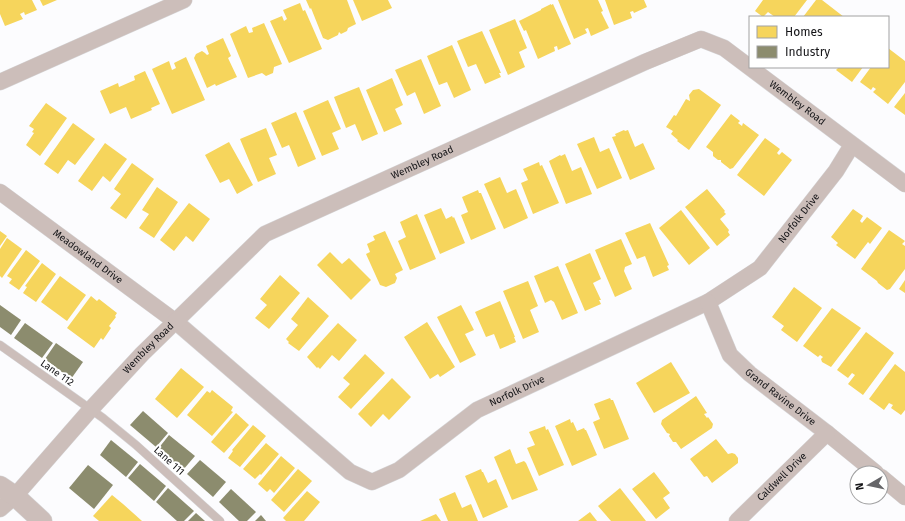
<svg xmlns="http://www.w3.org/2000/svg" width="905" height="521" viewBox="0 0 905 521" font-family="'Fira Sans',sans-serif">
	<rect width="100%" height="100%" fill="#fcfcfe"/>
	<g fill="#f6d55c">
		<path d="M0,0H32L37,10L25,15L24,12L20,14L23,19L5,26L0,14Z"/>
		<path d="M40,0H57L43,6Z"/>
		<path d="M306,0H347L356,24L348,28L347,31L341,34L339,32L338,35L328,40L323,38L311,8L310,9Z"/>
		<path d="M353,0H388L392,8L362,21Z"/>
		<path d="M558,0H598L603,11L601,12L609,28L591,36L588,28L585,29L587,33L574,39Z"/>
		<path d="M605,0H644L647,7L634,13L633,11L630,12L632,18L614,25Z"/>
		<path d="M763,0H807L794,17H775L768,12L763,17L755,11Z"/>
		<path d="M816,0H822L844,17H803Z"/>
		<path d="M300,3L303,11L305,10L322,49L289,63L270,21L282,16L284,21L287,19L283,10Z"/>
		<path d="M551,4V5L553,4L571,44L558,50L557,46L554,47L555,51L538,59L526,30L524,31L519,21L541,10V9Z"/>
		<path d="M515,19L527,48L519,52L525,67L508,75L489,30Z"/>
		<path d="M264,23L282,64L274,67L273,73L266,76L262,73L248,78L230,34L246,26L249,33L253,32L252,28Z"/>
		<path d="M482,31L501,73H499L501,77L485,84L476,64L468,67L457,41Z"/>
		<path d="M223,38L231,56L228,58L237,77L216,86L215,84L207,88L194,58L196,54L202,51L205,53L207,55L209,54L206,46Z"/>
		<path d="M452,45L471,90L454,98L447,82L439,85L427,56Z"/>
		<path d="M888,48L905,61V82L888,104L873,92L876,89L873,87L871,90L860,82L871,67H888Z"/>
		<path d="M186,57L205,100L172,114L152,69L169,61L172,70L176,68L174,63Z"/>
		<path d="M421,59L441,106L424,114L415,92L407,96L395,70Z"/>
		<path d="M839,67H863L852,82L836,70Z"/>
		<path d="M145,71L160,104L151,108L152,110L131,119L126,107L110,114L100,91L118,83L119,87L135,80L134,76Z"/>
		<path d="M392,78L403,105L395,109L402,124L384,132L366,90Z"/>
		<path d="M359,87L378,134L362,141L355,124L346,128L334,97Z"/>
		<path d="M699,89L721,105L689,150L677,141L678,140L671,134L673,131L666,127L674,115L676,116L686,99L690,101L689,95L693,90Z"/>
		<path d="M905,93V115L894,107Z"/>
		<path d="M328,100L341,129L332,133L339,149L322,156L303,111Z"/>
		<path d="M46,103L67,118L40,156L26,145L34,133L32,132L34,129L29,126Z"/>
		<path d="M296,112L316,159L298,167L289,145L282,148L271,123Z"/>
		<path d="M731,114L740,121L738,123L742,126L743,123L759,135L733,168L730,169L721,162V160H718L713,156V152L706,147Z"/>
		<path d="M73,123L95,139L75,165L68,160L58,174L44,164Z"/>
		<path d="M266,128L277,155L269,158L276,174L258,182L240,139Z"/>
		<path d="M624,130L625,131L628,130L635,147L643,143L655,169L630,180L612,137L616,136L615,134Z"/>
		<path d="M594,137L600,152L609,148L622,178L597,189L577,144Z"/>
		<path d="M765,138L780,149L777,153L779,155L782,152L792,160L764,196L737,175Z"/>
		<path d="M229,142L253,185L237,194L229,179L220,183L205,155Z"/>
		<path d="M105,143L127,159L110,182L103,176L92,191L78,181Z"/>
		<path d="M565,154L572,171L581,167L592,194L566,204L549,161L560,155L561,156Z"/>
		<path d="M539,162L540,166L542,165L559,203L533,214L521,183L528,180L523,169Z"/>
		<path d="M132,163L154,179L126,219L110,208L121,194L114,189Z"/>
		<path d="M500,177L507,193L516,189L528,218L504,229L484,184Z"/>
		<path d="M157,187L178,202L154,238L139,228L149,214L142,210Z"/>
		<path d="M707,189L725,211L724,212L726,214L720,219L729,230L728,232L730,235L717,246L685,207Z"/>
		<path d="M478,190L479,193H481L496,229L471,240L461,215L468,212L462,197Z"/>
		<path d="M189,203L210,219L193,242L186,236L174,251L160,240Z"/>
		<path d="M441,208L446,219L452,216L453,218L454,217L465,243L440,254L424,215Z"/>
		<path d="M853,209L863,216L860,221L862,223L867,217L882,228L870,244L868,242L855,259L836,245L838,243L831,237Z"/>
		<path d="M681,210L710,248L689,265L659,228Z"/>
		<path d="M417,214L436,259L410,270L398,241L406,237L400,222Z"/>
		<path d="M650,223L669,265L667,266L669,270L653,277L645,256L637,259L625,233Z"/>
		<path d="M889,230L905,241L902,244L905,246V269L890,289L887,290L878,283L877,281L861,269Z"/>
		<path d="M0,231L7,236L0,246Z"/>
		<path d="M385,231L403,270L395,274L397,278L395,283L386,287L380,285L366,254L370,252L367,244L375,240L373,236Z"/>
		<path d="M7,238L22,249L2,278L0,276V249Z"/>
		<path d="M621,239L632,264L625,267L624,271L632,289L615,297L595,250Z"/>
		<path d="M26,250L40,261L19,290L9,283L12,279L7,276Z"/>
		<path d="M330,252L342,264L349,258L371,280L351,300L317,265Z"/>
		<path d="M590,253L601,279L593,283L601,300H599L601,304L585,311L565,264Z"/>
		<path d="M42,263L56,274L36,302L23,293L27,287L25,286Z"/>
		<path d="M558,266L578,313L562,320L554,302L551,300L545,303L534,276Z"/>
		<path d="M280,275L300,293L269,329L255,318L267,305L260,299Z"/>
		<path d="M60,276L86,295L67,321L41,302Z"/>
		<path d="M905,280V293L899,289Z"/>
		<path d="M528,281L538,306L530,310L539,332L523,339L503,291Z"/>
		<path d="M794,287L822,308L797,342L781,330L784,326L772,317Z"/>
		<path d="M91,296L97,301L99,299L117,313L115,316L116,317L109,326L111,328L103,340L101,338L94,348L67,328Z"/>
		<path d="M308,297L329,316L299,351L288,343L289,342L286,339L298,325L291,319Z"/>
		<path d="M500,301L515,337H514L516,342L500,349L494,334L486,337L475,312Z"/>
		<path d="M461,305L474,330L465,334L476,355L460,363L437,317Z"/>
		<path d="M832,308L861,328L831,367L822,362L821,359L823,357L820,355L818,357L803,346Z"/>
		<path d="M427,322L455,367L440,377L438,374L430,379L404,337Z"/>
		<path d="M338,323L357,340L339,361L332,355L320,369L318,367L317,368L307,357Z"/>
		<path d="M866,332L894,353L863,395L848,384L855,375L852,373L848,378L837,370Z"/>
		<path d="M365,354L385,373L351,409L338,397L350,384L343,378Z"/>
		<path d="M671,362L690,393L654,413L636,383Z"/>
		<path d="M895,364L905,372V410L901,415L891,408L893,405L889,403L884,410L869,399Z"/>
		<path d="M181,368L204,387L177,418L155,399Z"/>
		<path d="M392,378L411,397L389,420L383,414L371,427L358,414Z"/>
		<path d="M212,390L233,407L231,411L233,412L212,436L187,415L207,391L210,393Z"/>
		<path d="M696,396L707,413L704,414L707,418L708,417L713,424L712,428L681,449L676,442H673L669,436L670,434L667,433L661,424L662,420Z"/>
		<path d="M610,398L611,400H613L629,439L604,449L593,422L600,419L594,404Z"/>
		<path d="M236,413L249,425L224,453L211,442Z"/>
		<path d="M570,419L571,423L573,422L577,431L584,428L585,430H586L597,455L572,466L555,426Z"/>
		<path d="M253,425L266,436L240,467L228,458L233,451L232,450Z"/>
		<path d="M545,426L546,430L548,429L564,465L539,476L527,448L535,445L529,432Z"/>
		<path d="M716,439L728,454L732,453L735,454L738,458V463L712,483L707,476L704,477L690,459Z"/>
		<path d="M266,443L279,454L261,475L260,474L255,479L243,469Z"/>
		<path d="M510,449L516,464L524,461L526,463L538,490L512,500L494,457Z"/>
		<path d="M281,456L295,468L274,493L270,489L267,492L258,484Z"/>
		<path d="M298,469L312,481L284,512L271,500Z"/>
		<path d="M481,469L482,472H483L488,483L496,479L508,507L483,518L465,476Z"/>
		<path d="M654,472L670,493L663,498L670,508L656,519L632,489Z"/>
		<path d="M620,488L646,521H611L598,506Z"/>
		<path d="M307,491L320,502L304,521H286L283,518Z"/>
		<path d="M455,492L462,508L471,504L478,521H448L439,499Z"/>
		<path d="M112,495L123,504L142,521H99L93,516Z"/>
		<path d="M590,512L597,521H578Z"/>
		<path d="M436,514L441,521H420Z"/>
	</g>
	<g fill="#8c8c6e">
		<path d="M0,305L21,320L11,335L0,327Z"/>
		<path d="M25,323L53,343L42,358L14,338Z"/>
		<path d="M56,343L83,362L71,379L45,359Z"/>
		<path d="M143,411L168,433L156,447L130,425Z"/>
		<path d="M169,435L195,456L183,470L158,449Z"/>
		<path d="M111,440L138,462L126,477L100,455Z"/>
		<path d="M200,460L226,482L213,497L187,474Z"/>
		<path d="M140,464L166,486L154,501L128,478Z"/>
		<path d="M88,465L113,485L94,509L69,488Z"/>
		<path d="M168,488L194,511L184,521H177L156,502Z"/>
		<path d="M231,489L256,512L247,521H239L219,502Z"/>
		<path d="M196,513L205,521H188Z"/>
		<path d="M261,515L266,521H255Z"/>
	</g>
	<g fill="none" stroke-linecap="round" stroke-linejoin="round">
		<g stroke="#d7d7d9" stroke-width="9">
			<path id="service" d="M0,345L103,418L136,445L220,521"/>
		</g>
		<g stroke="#d7d7d9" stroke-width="17">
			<g id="minor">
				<path d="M0,82L184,0"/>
				<path id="s1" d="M0,192L176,322L350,472L372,482L399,470L477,410L708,302L760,268L836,171L852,145"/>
				<path id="s2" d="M708,302L730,355L750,374L827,433L876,473"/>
				<path d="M881,477L905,497"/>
				<path id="s3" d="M0,509L15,496L91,409L142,354L265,234L645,62L701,39L724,48L905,184"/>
				<path id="s4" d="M737,521L827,433"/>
			</g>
		</g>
		<g stroke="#d7d7d9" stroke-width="21">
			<path id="tertiary" d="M0,486L15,496L42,521"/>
		</g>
		<use href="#service" stroke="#ccbeba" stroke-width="8"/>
		<use href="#minor" stroke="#ccbeba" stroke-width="16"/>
		<use href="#tertiary" stroke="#ccbeba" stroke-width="20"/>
	</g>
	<g text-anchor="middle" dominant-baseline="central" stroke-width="4" stroke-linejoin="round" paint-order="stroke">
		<g font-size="10" fill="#141417" stroke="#fff">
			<text stroke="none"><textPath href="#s3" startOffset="976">Wembley Road</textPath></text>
			<text stroke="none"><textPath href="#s3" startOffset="555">Wembley Road</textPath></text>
			<text stroke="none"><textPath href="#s1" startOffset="981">Norfolk Drive</textPath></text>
			<text stroke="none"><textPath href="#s1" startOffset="109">Meadowland Drive</textPath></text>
			<text stroke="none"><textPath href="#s3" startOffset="219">Wembley Road</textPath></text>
			<text transform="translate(57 373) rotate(35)">Lane 112</text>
			<text stroke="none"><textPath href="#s1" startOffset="645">Norfolk Drive</textPath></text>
			<text stroke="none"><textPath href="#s2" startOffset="123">Grand Ravine Drive</textPath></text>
			<text transform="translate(169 461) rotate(42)">Lane 111</text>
			<text stroke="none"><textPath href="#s4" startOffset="63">Caldwell Drive</textPath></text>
		</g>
	</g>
	<rect x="749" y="16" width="140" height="52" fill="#ffffff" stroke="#a1a1a2"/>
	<rect x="757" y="26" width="20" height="12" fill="#f6d55c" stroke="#a1a1a2"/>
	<text x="785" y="36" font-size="12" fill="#141417">Homes</text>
	<rect x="757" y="46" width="20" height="12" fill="#8c8c6e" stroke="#a1a1a2"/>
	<text x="785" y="56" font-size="12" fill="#141417">Industry</text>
	<g transform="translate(869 485) rotate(261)"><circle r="19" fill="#ffffff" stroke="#a1a1a2"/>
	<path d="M0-3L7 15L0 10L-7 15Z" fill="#656568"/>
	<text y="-6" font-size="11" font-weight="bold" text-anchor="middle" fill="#141417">N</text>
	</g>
</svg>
